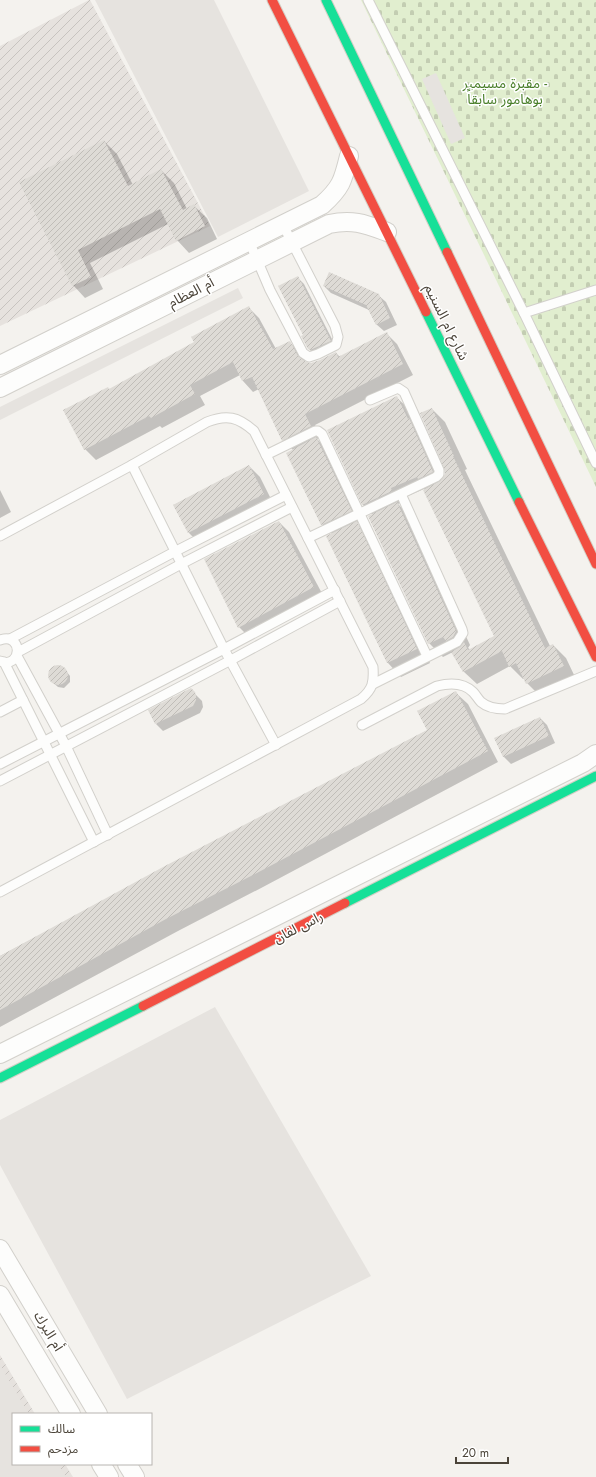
<svg xmlns="http://www.w3.org/2000/svg" width="596" height="1477" viewBox="0 0 596 1477" font-family="Jost,'Noto Sans Arabic',sans-serif">
	<defs>
		<pattern id="industrial-furrows" width="10" height="10" patternUnits="userSpaceOnUse"><rect width="10" height="10" fill="#e6e2de"/><path d="M-1 1l2-2M0 10L10 0M9 11l2-2" fill="none" stroke="#c7c3bf"/></pattern>
		<pattern id="cemetery-stones" width="16" height="16" patternUnits="userSpaceOnUse"><rect width="16" height="16" fill="#e1eecf"/><path d="M2 7V4a2 2 0 0 1 4 0v3zM10 15v-3a2 2 0 0 1 4 0v3z" fill="#c3cdb2"/></pattern>
		<pattern id="building-hatch" width="6" height="6" patternUnits="userSpaceOnUse"><rect width="6" height="6" fill="#dedbd6"/><path d="M-1 1l2-2M0 6l6-6M5 7l2-2" fill="none" stroke="#c0bdb8"/></pattern>
	</defs>
	<rect width="100%" height="100%" fill="#f4f2ee"/>
	<g fill="url(#industrial-furrows)">
		<path d="M89,0H90L210,226L0,326V46Z"/>
		<path d="M0,1355L35,1414H13V1464H65L73,1477H0Z"/>
	</g>
	<path fill="url(#cemetery-stones)" d="M361,0H596V487Z"/>
	<g fill="#e6e3df">
		<path d="M95,0H214L309,191L218,237Z"/>
		<path d="M436,73L465,138L451,144L422,79Z"/>
		<path d="M238,288L243,298L0,420V407Z"/>
		<path d="M215,1007L371,1276L127,1399L0,1165V1120Z"/>
		<path d="M0,1365L29,1414H13V1464H58L66,1477H0Z"/>
	</g>
	<g fill="#0003" fill-rule="evenodd">
		<path d="M104,141L117,154L133,185L161,170L174,183L187,209L194,206L207,218L217,239L189,253L177,240L168,224L90,263L103,289L85,298L73,285L20,183Z"/>
		<path d="M298,278L304,284L336,347L315,355L308,348L304,336Z"/>
		<path d="M324,286L378,295L386,302L397,325L384,331L376,324L369,310L331,293Z"/>
		<path d="M248,307L259,318L276,349L290,343L301,353L306,363L311,364L320,361L336,353L340,357L386,333L397,344L413,375L315,425L321,437L317,439L328,450L362,521L357,523L370,537L430,663L401,677L388,663L328,536L332,534L322,524L293,450L283,440L259,389L253,392L243,381L240,375L200,396L205,405L162,428L160,426L96,460L85,449L109,390L196,342Z"/>
		<path d="M397,398L408,408L420,430L442,480L446,475L432,409L445,422L467,469L465,470L550,646L553,645L566,658L576,679L540,696L527,683L525,678L523,679L510,666L477,684L463,671L453,652L443,657L429,643L373,515L363,505L328,431ZM424,489L496,636L471,650L468,648L470,645L411,517L398,504L402,502L401,499Z"/>
		<path d="M249,466L260,477L274,505L200,544L189,533L174,505Z"/>
		<path d="M0,490L11,512L0,518Z"/>
		<path d="M279,522L289,532L324,597L249,637L239,627Z"/>
		<path d="M57,666L63,667L70,676V682L64,688L58,687L50,680L49,677L51,669Z"/>
		<path d="M190,689L202,701L203,707L200,713L163,731L156,724Z"/>
		<path d="M456,693L468,704L498,762L263,887L178,931L0,1027V956L428,730Z"/>
		<path d="M540,718L547,725L555,743L511,764L504,757L495,739Z"/>
	</g>
	<g fill="url(#building-hatch)">
		<path d="M104,140L128,186L161,169L183,210L194,204L205,226L176,241L160,209L78,250L91,277L72,286L19,182Z"/>
		<path d="M329,272L379,294L390,318L376,325L366,305L323,286Z"/>
		<path d="M298,276L331,341L310,350L308,349L301,336L303,335L278,286Z"/>
		<path d="M249,306L273,349L290,341L298,356L306,362L311,363L320,360L336,352L338,357L387,332L403,364L305,414L311,426L282,441L252,377L242,381L233,362L190,385L195,394L151,418L149,416L84,450L63,410L108,387L109,389L194,342L191,337Z"/>
		<path d="M397,396L408,419L409,418L433,472L418,479L417,477L391,488L392,491L362,505L327,430Z"/>
		<path d="M432,408L454,456H453L545,648L553,644L564,666L526,684L516,663L509,667L502,651L463,672L451,652L460,647L464,642L468,650L494,636L423,490L440,481L445,474L444,468L420,413Z"/>
		<path d="M316,437L352,511L321,525L286,453Z"/>
		<path d="M249,465L264,494L188,533L173,505Z"/>
		<path d="M397,502L456,631L453,637L446,641L443,637L428,644L368,516Z"/>
		<path d="M279,521L314,587L238,628L204,559Z"/>
		<path d="M357,521L417,649L387,663L326,536Z"/>
		<circle cx="58" cy="675" r="10"/>
		<path d="M191,688L195,692L196,696V700L193,706L155,724L148,710Z"/>
		<path d="M456,691L488,751L251,876L166,919L0,1010V956L163,867L427,730L417,711Z"/>
		<path d="M540,717L549,736L503,757L494,738Z"/>
	</g>
	<g fill="none" stroke-linecap="round" stroke-linejoin="round">
		<g stroke="#d2d0cb" stroke-width="11">
			<g id="lane">
				<path d="M368,0L524,313L596,463"/>
				<path d="M249,241L270,290L303,353L309,357L318,354L336,345L338,337L335,326L283,225"/>
				<path d="M524,313L596,290"/>
				<path d="M266,455L315,431H318L322,434L427,656"/>
				<path d="M132,465L224,649L276,745"/>
				<path d="M0,536L132,465L207,422C227,414 238,417 254,431L373,667C374,682 373,689 361,699L0,892"/>
				<path d="M308,538L436,477L439,474V470L404,392L398,388L370,400"/>
				<path d="M10,639L176,551L286,495"/>
				<path d="M0,640C24,632 22,670 0,661"/>
				<path d="M18,652L183,563L292,507"/>
				<path d="M17,656L66,746L108,835"/>
				<path d="M4,662L94,842"/>
				<path d="M373,684L457,642L463,633L462,629L401,494"/>
				<path d="M0,712L23,700"/>
				<path d="M362,725L437,686C449,683 463,682 473,692C476,695 478,699 481,702C488,708 496,709 505,709L596,671"/>
				<path d="M0,764L224,649L335,590"/>
				<path d="M0,781L231,660L340,601"/>
			</g>
		</g>
		<g stroke="#d2d0cb" stroke-width="20">
			<g id="street">
				<path d="M0,365L322,205C341,188 343,181 349,156"/>
				<path d="M0,388L329,224C353,219 365,224 387,232"/>
				<path d="M0,1054L583,763L596,754"/>
				<path d="M0,1249L98,1414"/>
				<path d="M0,1295L71,1414"/>
				<path d="M101,1464L109,1477"/>
				<path d="M127,1464L135,1477"/>
			</g>
		</g>
		<g stroke="#d3cfc5" stroke-width="11">
			<g id="fast">
				<path d="M326,0L447,252"/>
				<path d="M426,312L519,502"/>
				<path d="M345,903L596,776"/>
				<path d="M0,1078L143,1006"/>
			</g>
		</g>
		<g stroke="#d3cfc5" stroke-width="11">
			<g id="jam">
				<path d="M272,0L426,312"/>
				<path d="M447,252L596,564"/>
				<path d="M519,502L596,657"/>
				<path d="M143,1006L345,903"/>
			</g>
		</g>
		<use href="#lane" stroke="#fdfdfc" stroke-width="9"/>
		<use href="#street" stroke="#fdfdfc" stroke-width="18"/>
		<use href="#fast" stroke="#16e098" stroke-width="9"/>
		<use href="#jam" stroke="#f24e42" stroke-width="9"/>
	</g>
	<g text-anchor="middle" dominant-baseline="central" stroke-width="3" stroke-linejoin="round" paint-order="stroke">
		<g font-size="14" fill="#4a7f2a" stroke="#fff">
			<text x="505" y="83">مقبرة مسيمير -<tspan x="505" dy="16">بوهامور سابقاً</tspan></text>
		</g>
		<g font-size="14" fill="#4b4439" stroke="#fff">
			<text transform="translate(191 292) rotate(-27)">أم العظام</text>
			<text transform="translate(447 322) rotate(64)">شارع ام السنيم</text>
			<text transform="translate(298 927) rotate(-27)">راس لفان</text>
			<text transform="translate(49 1331) rotate(59)">أم البرك</text>
		</g>
	</g>
	<rect x="12" y="1413" width="140" height="52" fill="#ffffff" stroke="#b7b4b0"/>
	<rect x="20" y="1426" width="20" height="6" fill="#16e098" stroke="#b7b4b0"/>
	<text x="48" y="1433" font-size="12" fill="#4b4439">سالك</text>
	<rect x="20" y="1446" width="20" height="6" fill="#f24e42" stroke="#b7b4b0"/>
	<text x="48" y="1453" font-size="12" fill="#4b4439">مزدحم</text>
	<path d="M456 1457v6h52v-6" fill="none" stroke="#4b4439" stroke-width="2"/>
	<text x="462" y="1457" font-size="12" fill="#4b4439" stroke="#ffffff" stroke-width="3" paint-order="stroke">20 m</text>
</svg>
